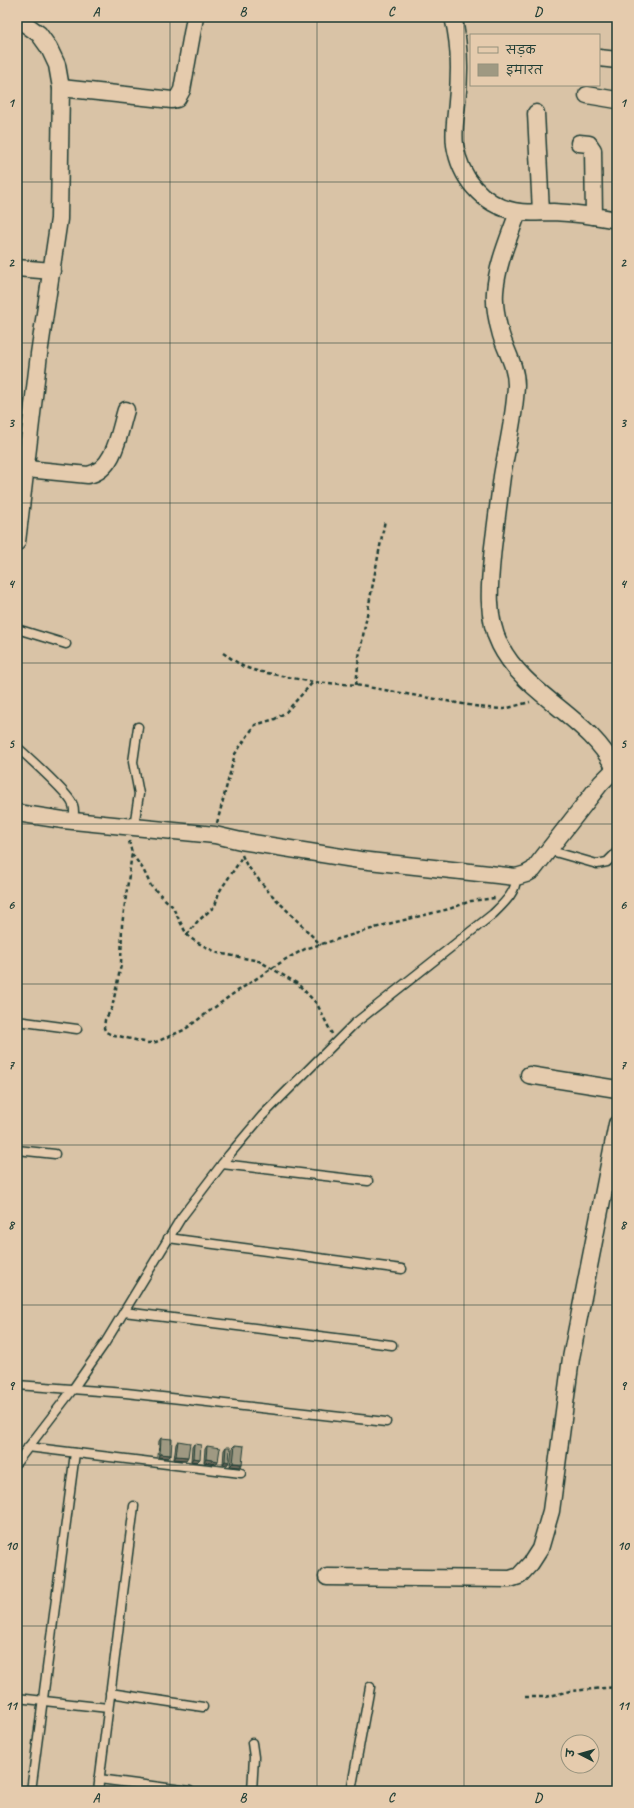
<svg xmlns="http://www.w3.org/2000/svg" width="634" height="1808" viewBox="0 0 634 1808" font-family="Caveat,'Playpen Sans Deva',sans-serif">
	<rect width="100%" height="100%" fill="#d9c3a6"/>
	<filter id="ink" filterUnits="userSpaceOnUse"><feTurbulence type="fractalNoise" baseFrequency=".025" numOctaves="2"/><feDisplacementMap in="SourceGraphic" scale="8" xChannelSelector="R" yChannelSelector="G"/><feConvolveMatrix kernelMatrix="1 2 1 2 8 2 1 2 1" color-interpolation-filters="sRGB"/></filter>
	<g filter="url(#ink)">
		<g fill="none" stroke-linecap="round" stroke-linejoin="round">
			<g stroke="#1f3d34" stroke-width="11">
				<g id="service">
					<path d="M17,629L66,644"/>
					<path d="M17,747C27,756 70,795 73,805C75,810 74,815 73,821"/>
					<path d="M134,826L139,794L133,762L138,727"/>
					<path d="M548,850L597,864L607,862L616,853"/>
					<path d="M17,1021L77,1029"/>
					<path d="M17,1150L55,1154"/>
					<path d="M222,1164L368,1181"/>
					<path d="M168,1238L402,1269"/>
					<path d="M124,1312L392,1345"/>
					<path d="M17,1385L126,1393L386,1422"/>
					<path d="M28,1447L241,1473"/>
					<path d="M17,1462L73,1389L105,1343L181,1218L229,1155L262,1116L354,1024L493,914C503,904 517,892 516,877"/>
					<path d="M110,1693L203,1707"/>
					<path d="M17,1698L108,1708"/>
					<path d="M99,1779L190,1791"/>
					<path d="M31,1791L75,1453"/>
					<path d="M98,1791L134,1506"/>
					<path d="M252,1791L254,1757L252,1743"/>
					<path d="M351,1791L370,1687"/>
				</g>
			</g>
			<g stroke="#1f3d34" stroke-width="19">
				<g id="minor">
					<path d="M453,17C460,44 460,75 457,102C456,116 453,130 455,145C460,177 481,204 514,211C527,214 540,212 553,212C575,213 596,216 617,220"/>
					<path d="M17,18L39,34L49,48L57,65L61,88L59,219L39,354L17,542"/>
					<path d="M599,58L617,60"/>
					<path d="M61,88L172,100L177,99L182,90L195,17"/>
					<path d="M587,95L617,100"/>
					<path d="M536,113L541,212"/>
					<path d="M579,143L589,144L593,150L594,216"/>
					<path d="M518,212C509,238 497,264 495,292C494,306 497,321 501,335C506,351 516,366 516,385C515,416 507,446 502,476C499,500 496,524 493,547C490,579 485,615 500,645C526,697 592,718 616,771"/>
					<path d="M17,268L52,271"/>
					<path d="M27,469L88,475C115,470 119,432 126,410"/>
					<path d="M17,813L63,820L215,835L241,841L360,860L516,877L526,874L533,870L601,783L611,773L617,771"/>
					<path d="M529,1075L617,1089"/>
					<path d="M327,1577L510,1579L519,1576L531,1563L540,1549L551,1511L571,1358L617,1124"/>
				</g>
			</g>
			<g stroke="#1f3d34" stroke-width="2.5" stroke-dasharray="4 3" stroke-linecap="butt">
				<path d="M223,653L244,667L257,671L313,682L356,685L486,708L504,709L530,702"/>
				<path d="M356,685L359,657L385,520"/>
				<path d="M217,823L235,754L255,725L275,719L286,712L313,682"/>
				<path d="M129,841L132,853L122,925L121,965L112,1008L105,1020L104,1028L106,1032L110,1034L148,1043L156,1042L184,1030L230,996L286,959L305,949L388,924L449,909L471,901L495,898"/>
				<path d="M132,854L143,869L151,886L172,906L187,935L196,942L218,953L259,961L298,984L317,1004L332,1034"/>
				<path d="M242,855L246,864L268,891L321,945"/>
				<path d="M187,935L197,922L215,906L219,892L238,864L242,856"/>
				<path d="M525,1697H546L570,1691L617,1687"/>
			</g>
			<use href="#service" stroke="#e5cbad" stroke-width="8"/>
			<use href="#minor" stroke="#e5cbad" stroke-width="16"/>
		</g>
		<g fill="#898470" stroke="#1f3d34">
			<path d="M161,1438L171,1455L168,1458L158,1457L159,1441Z"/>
			<path d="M178,1441L186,1460L174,1459L176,1444Z"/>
			<path d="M194,1444L197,1462L191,1461L192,1447Z"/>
			<path d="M235,1445L242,1464L240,1467L230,1466L232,1448Z"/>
			<path d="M207,1446L218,1461L216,1464L204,1462L205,1449Z"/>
			<path d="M226,1447L227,1465L223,1464L224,1450Z"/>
		</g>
		<g fill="#6f6b5b" stroke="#1f3d34">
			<path d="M160,1454L171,1455L168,1458L158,1457Z"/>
			<path d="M176,1456L188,1457L186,1460L174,1459Z"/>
			<path d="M193,1458L200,1459L197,1462L191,1461Z"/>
			<path d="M206,1459L218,1461L216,1464L204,1462Z"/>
			<path d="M225,1461L229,1462L227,1465L223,1464Z"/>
			<path d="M233,1463L242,1464L240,1467L230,1466Z"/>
		</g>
		<g fill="#9f9982" stroke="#1f3d34">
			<path d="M161,1438L172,1439L171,1455L160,1454Z"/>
			<path d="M178,1441L190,1443L188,1457L176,1456Z"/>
			<path d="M194,1444L201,1445L200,1459L193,1458Z"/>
			<path d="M235,1445L244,1446L242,1464L233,1463Z"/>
			<path d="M207,1446L220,1448L218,1461L206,1459Z"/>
			<path d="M226,1447H230L229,1462L225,1461Z"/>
		</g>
	</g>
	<path fill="none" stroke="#1f3d34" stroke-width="1" stroke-opacity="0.55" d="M170,17V1791M317,17V1791M464,17V1791M17,182H617M17,343H617M17,503H617M17,663H617M17,824H617M17,984H617M17,1145H617M17,1305H617M17,1465H617M17,1626H617"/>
	<rect width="634" height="1808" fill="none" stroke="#e5cbad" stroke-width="44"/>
	<rect x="470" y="34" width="130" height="52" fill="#e5cbad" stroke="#96927d"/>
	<rect x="478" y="47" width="20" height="6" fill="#e5cbad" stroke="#96927d"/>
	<text x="506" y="54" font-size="12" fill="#1f3d34">सड़क</text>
	<rect x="478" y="64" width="20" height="12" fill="#9f9982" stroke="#96927d"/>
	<text x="506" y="74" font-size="12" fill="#1f3d34">इमारत</text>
	<g transform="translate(580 1754) rotate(276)"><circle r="19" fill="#e5cbad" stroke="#96927d"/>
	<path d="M0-3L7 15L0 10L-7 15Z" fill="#1f3d34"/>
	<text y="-6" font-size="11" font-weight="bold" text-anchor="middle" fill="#1f3d34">उ</text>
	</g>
	<rect x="22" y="22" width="590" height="1764" fill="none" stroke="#1f3d34" stroke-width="1.5"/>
	<g font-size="13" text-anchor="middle" font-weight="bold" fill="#1f3d34">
		<text x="96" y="16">A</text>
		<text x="243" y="16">B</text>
		<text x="391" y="16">C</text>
		<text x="538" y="16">D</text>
		<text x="11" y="107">1</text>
		<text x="623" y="107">1</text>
		<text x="11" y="267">2</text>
		<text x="623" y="267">2</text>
		<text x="11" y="427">3</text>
		<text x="623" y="427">3</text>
		<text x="11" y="588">4</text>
		<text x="623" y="588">4</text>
		<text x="11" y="748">5</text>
		<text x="623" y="748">5</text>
		<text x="11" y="909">6</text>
		<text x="623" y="909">6</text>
		<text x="11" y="1069">7</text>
		<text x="623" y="1069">7</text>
		<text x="11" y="1229">8</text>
		<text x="623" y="1229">8</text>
		<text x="11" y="1390">9</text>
		<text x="623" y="1390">9</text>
		<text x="11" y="1550">10</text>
		<text x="623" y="1550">10</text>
		<text x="11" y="1710">11</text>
		<text x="623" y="1710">11</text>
		<text x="96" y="1802">A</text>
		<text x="243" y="1802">B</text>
		<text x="391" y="1802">C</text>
		<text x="538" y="1802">D</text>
	</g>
</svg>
